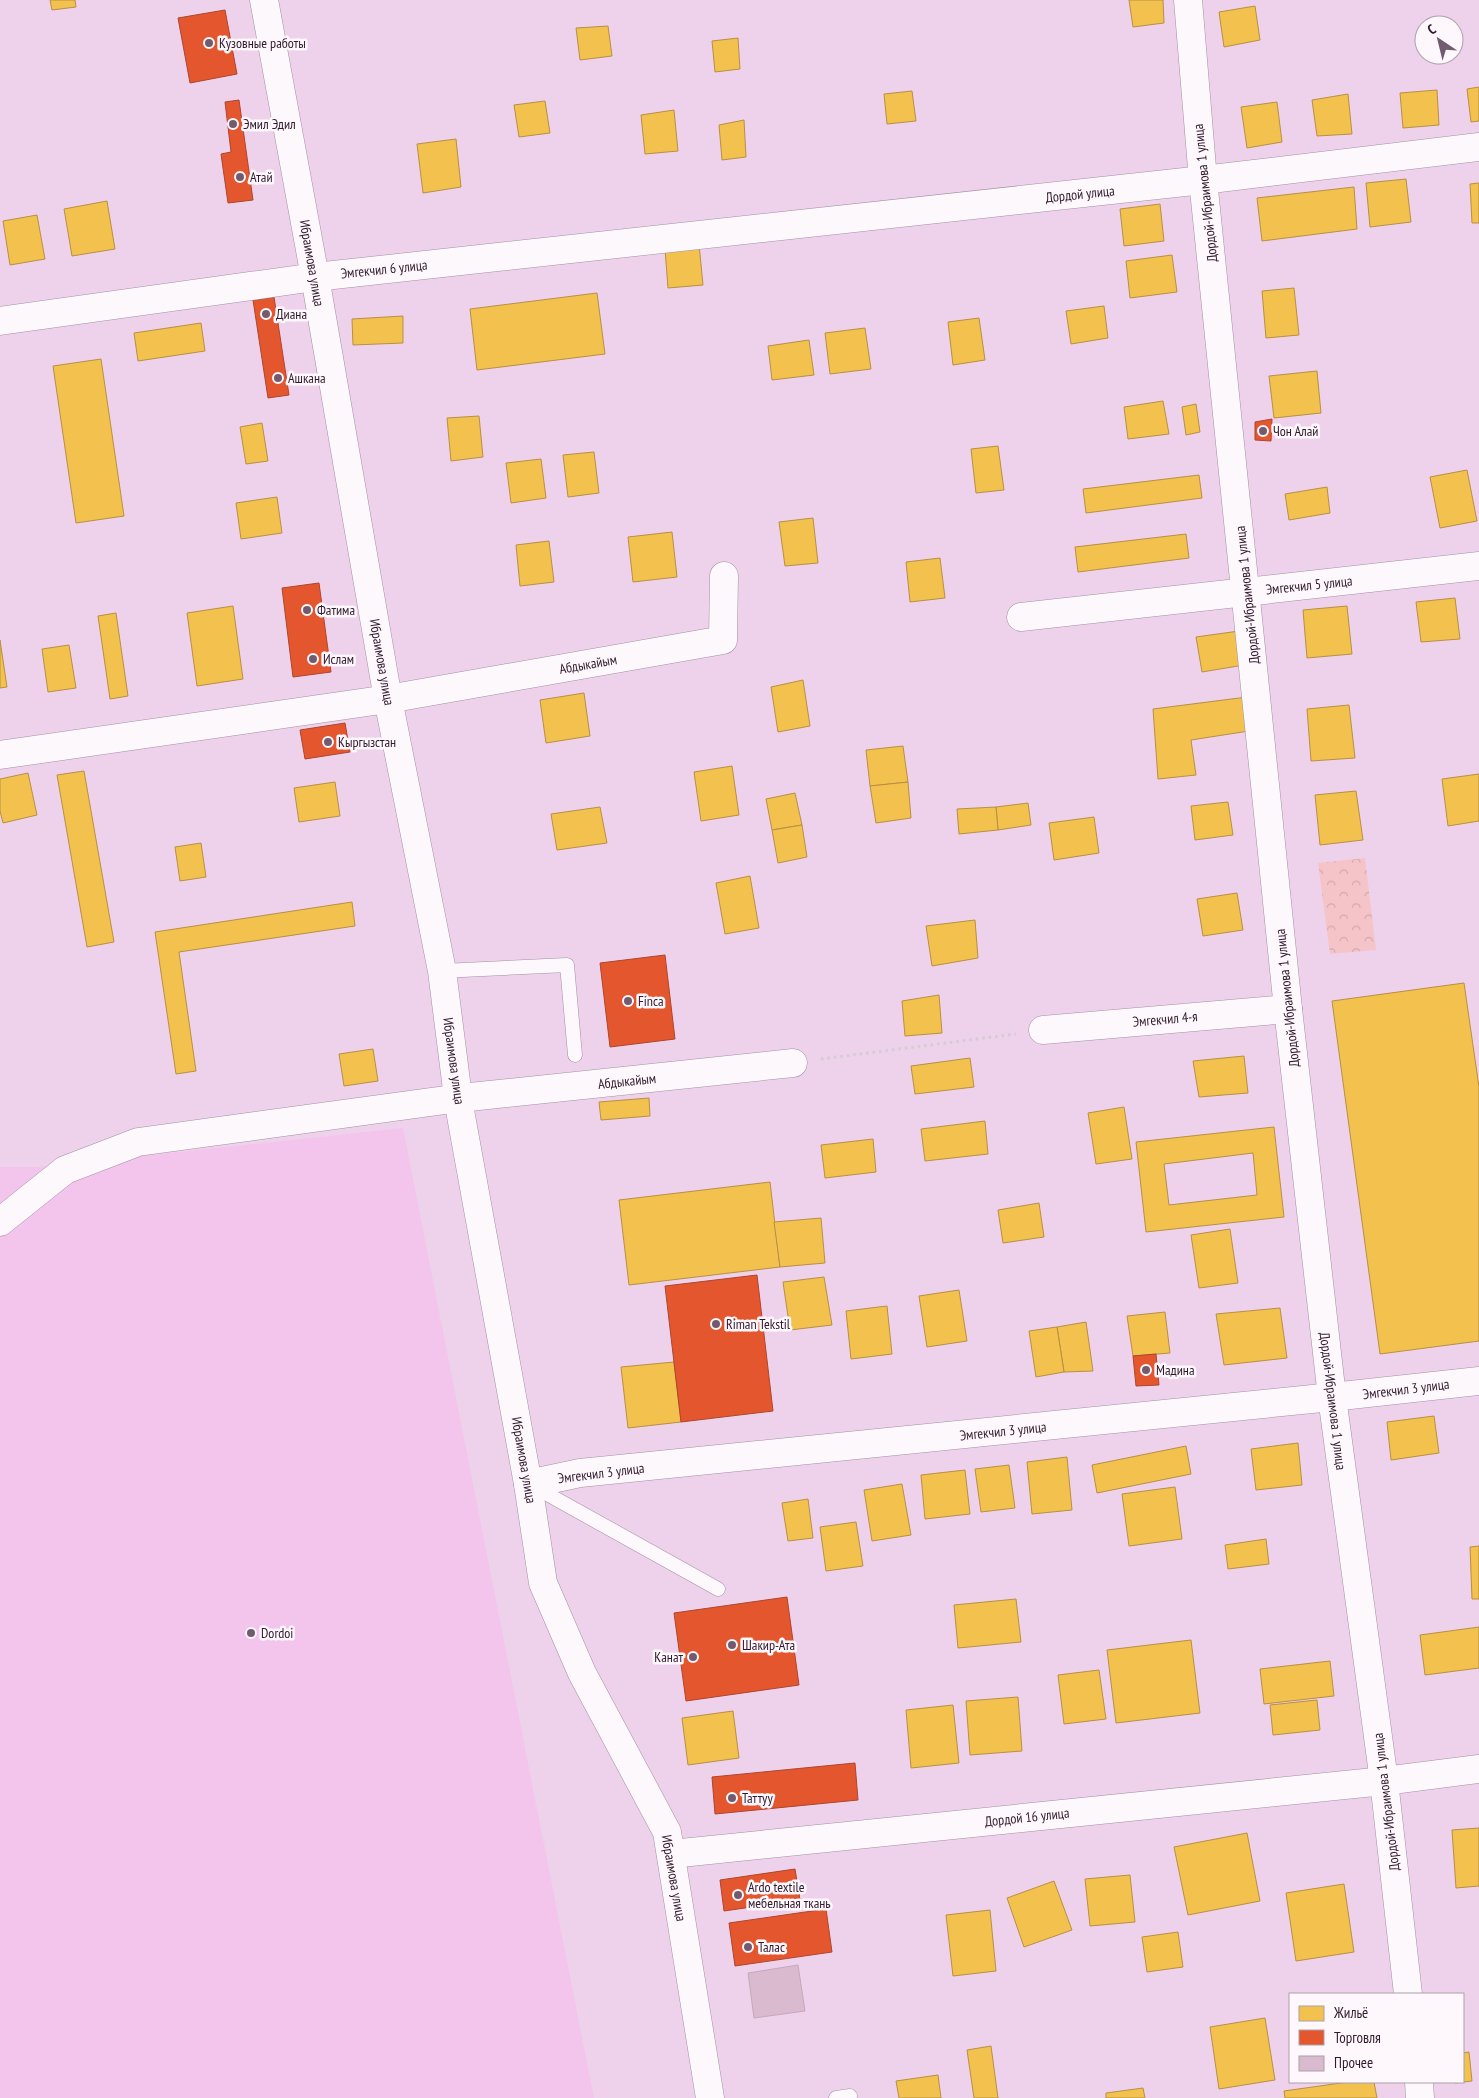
<svg xmlns="http://www.w3.org/2000/svg" width="1479" height="2098" viewBox="0 0 1479 2098" font-family="'PT Sans Narrow',sans-serif">
	<defs>
		<pattern id="park-crowns" width="20" height="18" patternUnits="userSpaceOnUse" patternTransform="scale(1.25)"><rect width="20" height="18" fill="#f5c4c8"/><path d="M2 6a3 3 0 1 1 6 0M12 15a3 3 0 1 1 6 0" fill="none" stroke="#d2a8ac"/></pattern>
	</defs>
	<rect width="100%" height="100%" fill="#eed2eb"/>
	<path fill="#f3c5ed" d="M403,1128L594,2098H0V1167H37Z"/>
	<path fill="url(#park-crowns)" d="M1365,858L1376,950L1330,954L1318,863Z"/>
	<g fill="#f2c14e" stroke="#b88f44" fill-rule="evenodd">
		<path d="M50,0H75L76,7L52,10Z"/>
		<path d="M1129,0H1163L1164,23L1133,27Z"/>
		<path d="M1255,6L1260,40L1224,47L1219,12Z"/>
		<path d="M608,26L612,56L580,60L576,28Z"/>
		<path d="M738,38L740,69L715,72L712,41Z"/>
		<path d="M1479,87V121L1471,122L1467,89Z"/>
		<path d="M1437,90L1439,125L1403,128L1400,93Z"/>
		<path d="M912,91L916,121L887,124L884,94Z"/>
		<path d="M1348,94L1352,134L1317,136L1312,100Z"/>
		<path d="M545,101L550,133L519,137L514,105Z"/>
		<path d="M1277,102L1282,142L1247,148L1241,107Z"/>
		<path d="M674,110L678,151L645,154L641,115Z"/>
		<path d="M744,120L746,157L722,160L719,125Z"/>
		<path d="M456,139L461,187L423,193L417,144Z"/>
		<path d="M1406,179L1411,222L1370,227L1366,183Z"/>
		<path d="M1479,183V223H1472L1470,184Z"/>
		<path d="M1354,187L1357,229L1262,241L1257,198Z"/>
		<path d="M107,201L115,249L72,256L64,209Z"/>
		<path d="M1160,204L1164,241L1124,246L1120,209Z"/>
		<path d="M37,215L45,259L10,265L3,221Z"/>
		<path d="M699,244L703,285L668,288L665,249Z"/>
		<path d="M1172,255L1177,292L1130,298L1126,261Z"/>
		<path d="M1294,288L1299,335L1266,338L1262,291Z"/>
		<path d="M597,293L605,354L477,370L470,309Z"/>
		<path d="M1104,306L1108,338L1071,344L1066,311Z"/>
		<path d="M403,316V343L353,345L352,319Z"/>
		<path d="M979,318L985,360L953,365L948,322Z"/>
		<path d="M201,323L205,351L138,361L134,333Z"/>
		<path d="M865,328L871,369L830,374L825,333Z"/>
		<path d="M809,340L814,375L772,380L768,346Z"/>
		<path d="M101,359L124,516L76,523L53,366Z"/>
		<path d="M1317,371L1321,413L1274,418L1269,376Z"/>
		<path d="M1163,401L1169,434L1128,439L1124,407Z"/>
		<path d="M1196,404L1200,432L1186,435L1182,407Z"/>
		<path d="M479,416L483,457L451,461L447,418Z"/>
		<path d="M262,423L268,461L246,464L240,427Z"/>
		<path d="M998,446L1004,490L976,493L971,449Z"/>
		<path d="M594,452L599,493L568,497L563,455Z"/>
		<path d="M541,459L546,498L511,503L506,463Z"/>
		<path d="M1467,470L1477,521L1440,528L1430,477Z"/>
		<path d="M1199,475L1202,498L1086,513L1083,489Z"/>
		<path d="M1327,487L1330,513L1289,520L1285,494Z"/>
		<path d="M277,497L282,533L241,539L236,503Z"/>
		<path d="M813,518L818,563L785,566L779,522Z"/>
		<path d="M672,532L677,577L633,582L628,537Z"/>
		<path d="M1186,534L1189,558L1078,572L1075,547Z"/>
		<path d="M549,541L554,582L520,586L516,545Z"/>
		<path d="M940,558L945,598L910,602L906,562Z"/>
		<path d="M1455,598L1460,639L1421,642L1416,602Z"/>
		<path d="M233,606L243,679L197,686L187,613Z"/>
		<path d="M1347,606L1352,654L1307,658L1303,610Z"/>
		<path d="M116,613L128,696L110,699L98,616Z"/>
		<path d="M1239,631L1244,665L1202,672L1196,637Z"/>
		<path d="M0,640L7,687L0,688Z"/>
		<path d="M69,645L76,688L48,692L42,649Z"/>
		<path d="M803,680L810,726L778,732L771,687Z"/>
		<path d="M584,693L590,736L546,743L540,700Z"/>
		<path d="M1247,697L1249,731L1191,740L1196,775L1158,779L1153,709Z"/>
		<path d="M1349,705L1355,758L1311,761L1307,709Z"/>
		<path d="M903,746L908,782L870,786L866,750Z"/>
		<path d="M732,766L739,815L701,821L694,772Z"/>
		<path d="M84,771L114,942L87,947L57,775Z"/>
		<path d="M28,773L37,815L3,823L0,811V779Z"/>
		<path d="M1479,774V821L1448,826L1442,779Z"/>
		<path d="M335,782L340,816L299,822L294,788Z"/>
		<path d="M908,782L911,818L876,823L870,786Z"/>
		<path d="M1356,791L1363,840L1320,845L1315,795Z"/>
		<path d="M795,793L802,825L772,830L766,799Z"/>
		<path d="M1228,802L1233,835L1195,840L1191,806Z"/>
		<path d="M1028,803L1031,825L998,830L996,807Z"/>
		<path d="M600,807L607,843L557,850L551,814Z"/>
		<path d="M996,807L998,830L959,834L957,809Z"/>
		<path d="M1094,817L1099,853L1054,860L1049,823Z"/>
		<path d="M802,825L807,857L778,863L772,830Z"/>
		<path d="M201,843L206,877L180,881L175,847Z"/>
		<path d="M750,876L759,928L725,934L716,883Z"/>
		<path d="M1237,893L1243,930L1203,936L1197,899Z"/>
		<path d="M352,902L355,926L179,952L196,1071L176,1074L155,932Z"/>
		<path d="M975,920L978,958L932,966L926,926Z"/>
		<path d="M1464,983L1479,1087V1341L1380,1354L1332,1001Z"/>
		<path d="M939,995L942,1033L905,1036L902,1001Z"/>
		<path d="M373,1049L378,1081L344,1086L339,1054Z"/>
		<path d="M1244,1056L1248,1093L1199,1097L1193,1061Z"/>
		<path d="M970,1058L974,1087L915,1094L911,1066Z"/>
		<path d="M649,1098L650,1116L601,1120L599,1102Z"/>
		<path d="M1124,1107L1132,1159L1096,1164L1088,1113Z"/>
		<path d="M985,1121L988,1154L925,1161L921,1129Z"/>
		<path d="M1274,1127L1284,1217L1146,1232L1136,1142ZM1253,1153L1257,1195L1169,1205L1164,1164Z"/>
		<path d="M873,1139L876,1172L825,1178L821,1145Z"/>
		<path d="M770,1182L780,1267L629,1285L619,1200Z"/>
		<path d="M1039,1203L1044,1237L1003,1243L998,1210Z"/>
		<path d="M821,1218L825,1263L780,1267L774,1222Z"/>
		<path d="M1230,1229L1238,1283L1199,1288L1191,1235Z"/>
		<path d="M824,1277L832,1325L790,1330L783,1282Z"/>
		<path d="M959,1290L967,1341L927,1347L919,1296Z"/>
		<path d="M887,1306L892,1354L851,1359L846,1311Z"/>
		<path d="M1280,1308L1287,1358L1224,1365L1216,1314Z"/>
		<path d="M1165,1312L1170,1353L1133,1356L1127,1316Z"/>
		<path d="M1086,1322L1093,1371L1064,1372L1057,1327Z"/>
		<path d="M1057,1327L1064,1372L1036,1377L1029,1331Z"/>
		<path d="M674,1362L681,1422L628,1428L621,1367Z"/>
		<path d="M1434,1416L1439,1453L1391,1460L1387,1422Z"/>
		<path d="M1298,1443L1302,1485L1256,1490L1251,1449Z"/>
		<path d="M1186,1446L1191,1474L1097,1493L1092,1465Z"/>
		<path d="M1067,1457L1072,1510L1032,1514L1027,1462Z"/>
		<path d="M1009,1465L1015,1508L981,1512L975,1469Z"/>
		<path d="M965,1470L970,1514L925,1519L921,1475Z"/>
		<path d="M902,1484L911,1535L872,1541L864,1490Z"/>
		<path d="M1175,1487L1182,1539L1129,1546L1122,1494Z"/>
		<path d="M808,1499L813,1538L788,1541L782,1503Z"/>
		<path d="M856,1522L863,1566L826,1571L820,1527Z"/>
		<path d="M1266,1539L1269,1564L1228,1569L1225,1545Z"/>
		<path d="M1479,1546V1599H1472L1470,1547Z"/>
		<path d="M1016,1599L1021,1642L958,1648L954,1605Z"/>
		<path d="M1479,1627V1668L1425,1675L1420,1635Z"/>
		<path d="M1191,1640L1200,1713L1116,1723L1107,1650Z"/>
		<path d="M1330,1661L1334,1696L1264,1704L1260,1669Z"/>
		<path d="M1099,1670L1106,1719L1064,1724L1058,1675Z"/>
		<path d="M1018,1697L1022,1751L970,1755L966,1701Z"/>
		<path d="M1317,1700L1320,1730L1273,1735L1270,1705Z"/>
		<path d="M953,1705L959,1763L911,1768L906,1710Z"/>
		<path d="M733,1711L739,1758L688,1765L682,1718Z"/>
		<path d="M1479,1828V1886L1456,1888L1452,1830Z"/>
		<path d="M1247,1833L1260,1901L1188,1915L1174,1847Z"/>
		<path d="M1130,1875L1135,1922L1090,1926L1085,1879Z"/>
		<path d="M1054,1881L1072,1930L1024,1947L1007,1898Z"/>
		<path d="M1344,1884L1354,1952L1296,1961L1286,1893Z"/>
		<path d="M990,1910L996,1971L953,1976L946,1915Z"/>
		<path d="M1178,1932L1183,1967L1147,1972L1142,1937Z"/>
		<path d="M1265,2018L1275,2080L1219,2089L1210,2027Z"/>
		<path d="M991,2046L998,2098H974L967,2050Z"/>
		<path d="M1469,2052L1472,2081L1455,2083V2082H1463V2053Z"/>
		<path d="M938,2075L941,2098H899L896,2081Z"/>
		<path d="M1348,2082H1374L1377,2098H1285L1284,2091Z"/>
		<path d="M1143,2088L1145,2098H1106V2093Z"/>
	</g>
	<g fill="#e4572e" stroke="#ae452d">
		<path d="M225,10L237,74L190,83L178,18Z"/>
		<path d="M239,100L253,200L228,203L221,154L231,152L225,102Z"/>
		<path d="M274,297L289,395L268,398L253,300Z"/>
		<path d="M1272,419L1271,441L1255,440V422Z"/>
		<path d="M319,583L331,672L293,677L282,588Z"/>
		<path d="M345,723L350,752L305,759L300,730Z"/>
		<path d="M665,955L675,1039L610,1047L600,963Z"/>
		<path d="M757,1275L773,1411L681,1422L665,1286Z"/>
		<path d="M1156,1354L1159,1385L1136,1386L1133,1356Z"/>
		<path d="M787,1597L799,1685L686,1701L674,1613Z"/>
		<path d="M855,1763L858,1800L715,1814L712,1777Z"/>
		<path d="M795,1869L800,1900L724,1911L720,1880Z"/>
		<path d="M826,1909L832,1952L735,1966L729,1923Z"/>
	</g>
	<path fill="#d9bacf" stroke="#c3aabb" d="M798,1965L805,2011L754,2018L748,1973Z"/>
	<g fill="none" stroke-linecap="round" stroke-linejoin="round">
		<g stroke="#a48fa2" stroke-width="15">
			<g id="lane">
				<path d="M442,971L567,965L575,1055"/>
				<path d="M531,1485L718,1589"/>
				<path d="M836,2098L850,2096"/>
			</g>
		</g>
		<g stroke="#a48fa2" stroke-width="29">
			<g id="street">
				<path d="M1188,0L1203,180L1288,1009L1332,1397L1384,1781L1408,1994"/>
				<path d="M0,321L315,277L1203,180L1479,147"/>
				<path d="M1021,617L1479,566"/>
				<path d="M0,755L388,699L723,640L724,576"/>
				<path d="M1043,1030L1288,1009"/>
				<path d="M460,1098L793,1063"/>
				<path d="M528,1484L580,1473L1332,1397L1479,1381"/>
				<path d="M671,1854L1384,1781L1479,1769"/>
				<path d="M1419,2082L1420,2098"/>
			</g>
		</g>
		<g stroke="#a48fa2" stroke-width="29">
			<g id="secondary">
				<path d="M264,0L315,277L388,699L442,971L459,1105L528,1484L543,1583L582,1673L667,1832L710,2098"/>
				<path d="M0,1222L65,1170L138,1142L460,1098"/>
			</g>
		</g>
		<path stroke="#d4ccd3" stroke-width="3" stroke-dasharray="2.5 4" stroke-linecap="butt" d="M821,1059L1016,1034"/>
		<use href="#lane" stroke="#fcf8fc" stroke-width="14"/>
		<use href="#street" stroke="#fcf8fc" stroke-width="28"/>
		<use href="#secondary" stroke="#fcf8fc" stroke-width="28"/>
	</g>
	<g fill="#725b6f" stroke="#fef8fd" stroke-width="2">
		<circle cx="209" cy="43" r="5"/>
		<circle cx="233" cy="124" r="5"/>
		<circle cx="240" cy="177" r="5"/>
		<circle cx="266" cy="314" r="5"/>
		<circle cx="278" cy="378" r="5"/>
		<circle cx="1263" cy="431" r="5"/>
		<circle cx="307" cy="610" r="5"/>
		<circle cx="313" cy="659" r="5"/>
		<circle cx="328" cy="742" r="5"/>
		<circle cx="628" cy="1001" r="5"/>
		<circle cx="716" cy="1324" r="5"/>
		<circle cx="1146" cy="1370" r="5"/>
		<circle cx="251" cy="1633" r="5"/>
		<circle cx="732" cy="1645" r="5"/>
		<circle cx="693" cy="1657" r="5"/>
		<circle cx="732" cy="1798" r="5"/>
		<circle cx="738" cy="1895" r="5"/>
		<circle cx="748" cy="1947" r="5"/>
	</g>
	<g text-anchor="middle" dominant-baseline="central" stroke-width="5" stroke-linejoin="round" paint-order="stroke">
		<g font-size="14" fill="#2f1b2c" stroke="#fef8fd" text-anchor="start">
			<text x="219" y="43">Кузовные работы</text>
			<text x="243" y="124">Эмил Эдил</text>
			<text x="250" y="177">Атай</text>
			<text x="276" y="314">Диана</text>
			<text x="288" y="378">Ашкана</text>
			<text x="1273" y="431">Чон Алай</text>
			<text x="317" y="610">Фатима</text>
			<text x="323" y="659">Ислам</text>
			<text x="338" y="742">Кыргызстан</text>
			<text x="638" y="1001">Finca</text>
			<text x="726" y="1324">Riman Tekstil</text>
			<text x="1156" y="1370">Мадина</text>
			<text x="261" y="1633">Dordoi</text>
			<text x="742" y="1645">Шакир-Ата</text>
			<text x="683" y="1657" text-anchor="end">Канат</text>
			<text x="742" y="1798">Таттуу</text>
			<text x="748" y="1887">Ardo textile<tspan x="748" dy="16">мебельная ткань</tspan></text>
			<text x="758" y="1947">Талас</text>
		</g>
		<g font-size="14" fill="#2f1b2c" stroke="#fef8fd">
			<text transform="translate(1205 193) rotate(-96)">Дордой-Ибраимова 1 улица</text>
			<text transform="translate(1080 194) rotate(-6)">Дордой улица</text>
			<text transform="translate(312 263) rotate(80)">Ибраимова улица</text>
			<text transform="translate(384 269) rotate(-6)">Эмгекчил 6 улица</text>
			<text transform="translate(1309 585) rotate(-6)">Эмгекчил 5 улица</text>
			<text transform="translate(1247 595) rotate(-96)">Дордой-Ибраимова 1 улица</text>
			<text transform="translate(382 662) rotate(80)">Ибраимова улица</text>
			<text transform="translate(588 664) rotate(-10)">Абдыкайым</text>
			<text transform="translate(1287 998) rotate(-96)">Дордой-Ибраимова 1 улица</text>
			<text transform="translate(1165 1019) rotate(-5)">Эмгекчил 4-я</text>
			<text transform="translate(454 1061) rotate(82)">Ибраимова улица</text>
			<text transform="translate(627 1081) rotate(-6)">Абдыкайым</text>
			<text transform="translate(1406 1389) rotate(-7)">Эмгекчил 3 улица</text>
			<text transform="translate(1333 1401) rotate(83)">Дордой-Ибраимова 1 улица</text>
			<text transform="translate(1003 1431) rotate(-6)">Эмгекчил 3 улица</text>
			<text transform="translate(524 1460) rotate(80)">Ибраимова улица</text>
			<text transform="translate(601 1473) rotate(-7)">Эмгекчил 3 улица</text>
			<text transform="translate(1386 1802) rotate(-97)">Дордой-Ибраимова 1 улица</text>
			<text transform="translate(1027 1817) rotate(-6)">Дордой 16 улица</text>
			<text transform="translate(674 1878) rotate(80)">Ибраимова улица</text>
		</g>
	</g>
	<rect x="1289" y="1993" width="175" height="90" fill="#fef8fd" stroke="#aba0a9"/>
	<rect x="1299" y="2006" width="25" height="15" fill="#f2c14e" stroke="#aba0a9"/>
	<text x="1334" y="2018" font-size="15" fill="#2f1b2c">Жильё</text>
	<rect x="1299" y="2030" width="25" height="15" fill="#e4572e" stroke="#aba0a9"/>
	<text x="1334" y="2043" font-size="15" fill="#2f1b2c">Торговля</text>
	<rect x="1299" y="2056" width="25" height="15" fill="#d9bacf" stroke="#aba0a9"/>
	<text x="1334" y="2068" font-size="15" fill="#2f1b2c">Прочее</text>
	<g transform="translate(1439 40) rotate(325)"><circle r="24" fill="#fef8fd" stroke="#aba0a9"/>
	<path d="M0-4L9 19L0 12L-9 19Z" fill="#725b6f"/>
	<text y="-8" font-size="14" font-weight="bold" text-anchor="middle" fill="#2f1b2c">С</text>
	</g>
</svg>
